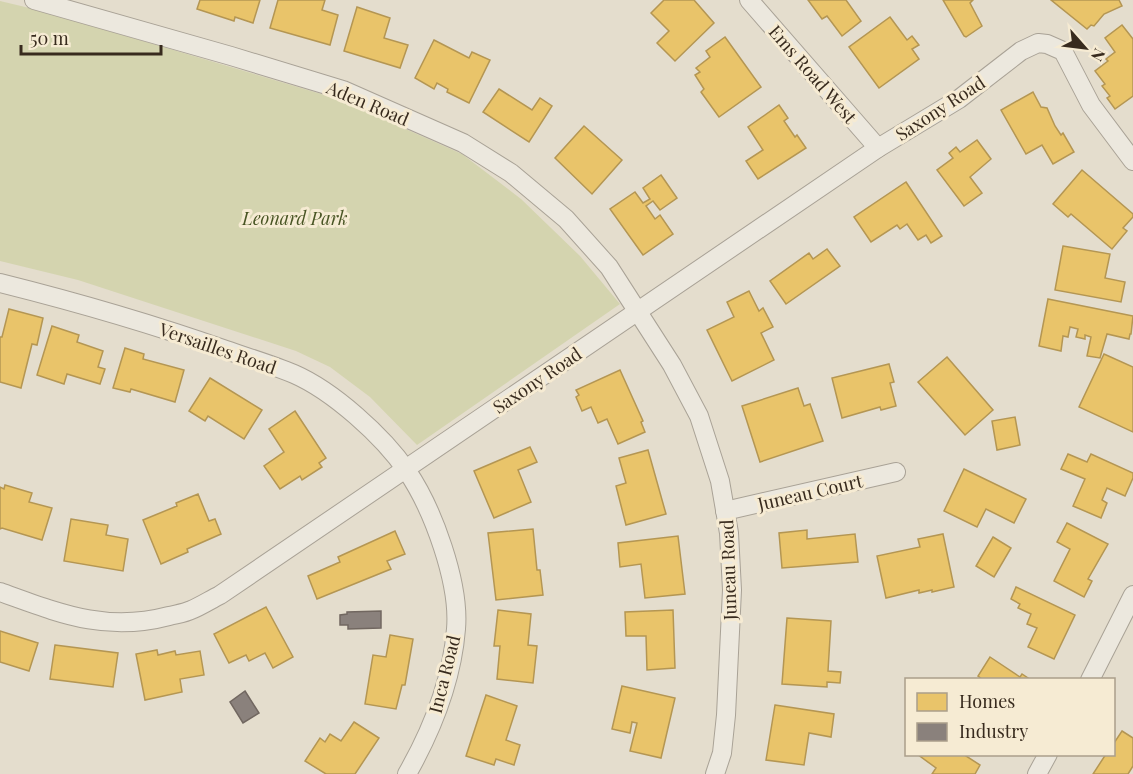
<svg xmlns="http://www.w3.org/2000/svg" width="1133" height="774" viewBox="0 0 1133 774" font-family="'Playfair Display',serif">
	<rect width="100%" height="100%" fill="#e4ddcd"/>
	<path fill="#d4d4af" d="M0,1L42,11L338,99L462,154L521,199L580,256L620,304L417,445L370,397L330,367L296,351L78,280L0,261Z"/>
	<g fill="#e9c46a" stroke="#b49653" stroke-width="1.5">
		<path d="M200,0H260L253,23L235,17L234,21L197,9Z"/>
		<path d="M278,0H325L322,10L338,15L330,45L270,28Z"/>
		<path d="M664,0H694L714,23L675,61L657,43L669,31L651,13Z"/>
		<path d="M808,0H846L861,21L842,36L827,16L822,19Z"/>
		<path d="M943,0H973L970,3L982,26L966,37L964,36Z"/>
		<path d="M1051,0H1119L1122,6L1104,14L1094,26L1091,25L1087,29Z"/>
		<path d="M357,7L390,18L384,38L408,45L400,68L344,51Z"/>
		<path d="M890,17L907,40L912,36L919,45L912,49L919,59L879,88L849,47Z"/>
		<path d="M1122,25L1133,39V96L1115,109L1107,98L1110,96L1102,86L1105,84L1095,71L1108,61L1106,59L1115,52L1105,38Z"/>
		<path d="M725,37L761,87L719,117L701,92L704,89L695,75L700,72L696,68L710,57L706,51Z"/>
		<path d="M434,40L469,58L472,52L490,60L469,103L447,92L448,89L437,83L434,89L415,78Z"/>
		<path d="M499,89L532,110L540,98L552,106L529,142L483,112Z"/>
		<path d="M1033,92L1041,107L1047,108L1055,126L1061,135L1063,133L1074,152L1053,164L1042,145L1026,154L1001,110Z"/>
		<path d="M779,105L788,118L784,121L795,137L797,135L806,148L758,179L746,161L763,150L748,127Z"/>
		<path d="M584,126L622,160L592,194L555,158Z"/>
		<path d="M977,140L991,159L970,177L982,193L964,206L937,170L953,158L949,153L956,147L960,152Z"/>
		<path d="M1082,170L1133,214V217L1123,228L1127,231L1112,249L1071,214L1068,217L1053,204Z"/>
		<path d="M661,175L677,198L660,210L653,201L646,206L655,219L660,215L673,234L643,255L610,209L635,192L643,203L650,199L643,188Z"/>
		<path d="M906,182L942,236L931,243L926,235L918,240L907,224L900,229L897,225L871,242L854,217Z"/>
		<path d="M1063,246L1110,254L1105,278L1125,282L1121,302L1055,290Z"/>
		<path d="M827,249L840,266L786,304L770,281L809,253L813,259Z"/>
		<path d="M749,291L759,311L763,308L773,327L761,333L774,360L732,381L707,330L734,317L727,302Z"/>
		<path d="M1048,299L1133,316L1131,334H1130L1129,339L1107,334L1100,358L1087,356L1091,337L1085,335V339L1076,337L1078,329L1070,327L1068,337L1063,336L1061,351L1039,346Z"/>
		<path d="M9,309L43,318L37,345L32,344L21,388L0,382V337H2Z"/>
		<path d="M52,326L79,335L77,342L103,351L98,367L105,369L100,384L67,374L64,384L37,375Z"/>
		<path d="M125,348L144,354L143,359L184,370L175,402L131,389L130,392L113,388Z"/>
		<path d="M1104,354L1133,367V432L1079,407Z"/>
		<path d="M947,357L993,410L965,435L918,382Z"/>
		<path d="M889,364L894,382L890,383L896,406L881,410L880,407L842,418L832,378Z"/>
		<path d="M620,370L643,421L641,422L645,432L618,444L607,419L598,423L591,407L582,411L576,397L579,395L576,390Z"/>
		<path d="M210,378L262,410L244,439L208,416L205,421L189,411Z"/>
		<path d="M798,388L804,406L810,404L823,441L760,462L742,406Z"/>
		<path d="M295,411L326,458L319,463L322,467L302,480L300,476L280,489L264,466L284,452L269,429Z"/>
		<path d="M1015,417L1020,445L997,450L992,421Z"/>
		<path d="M530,447L537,462L518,470L531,502L494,518L474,471Z"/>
		<path d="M648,450L666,514L626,525L616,486L626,483L619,458Z"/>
		<path d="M1068,454L1087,462L1091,454L1133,473V478L1125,496L1107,488L1102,500L1107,503L1101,518L1073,506L1085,479L1061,469Z"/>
		<path d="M964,469L1026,499L1014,523L986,509L977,527L944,511Z"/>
		<path d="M5,485L32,493L29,502L52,508L42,540L2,528L0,529V487L4,489Z"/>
		<path d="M198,494L209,521L215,519L221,534L187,549L188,552L161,564L143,520L177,506L176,503Z"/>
		<path d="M71,519L108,525L106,535L128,539L123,571L64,561Z"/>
		<path d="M1067,523L1108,544L1088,579L1092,581L1084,597L1054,581L1070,549L1057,542Z"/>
		<path d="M533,529L537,570H540L543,595L496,600L488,533Z"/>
		<path d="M807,530V539L855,534L858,562L782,568L779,533Z"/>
		<path d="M395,531L405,554L387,561L391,569L317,599L308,576L340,562L338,557Z"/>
		<path d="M943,534L954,587L932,592V590L919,593V590L886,598L877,556L920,547L918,539Z"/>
		<path d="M678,536L685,594L645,598L641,564L620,567L618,543Z"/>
		<path d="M993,537L1011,548L994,577L976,566Z"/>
		<path d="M1016,587L1075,615L1054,659L1028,647L1037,628L1027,624L1031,614L1018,608L1020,604L1011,599Z"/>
		<path d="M266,607L293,657L273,668L265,653L249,661L246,655L229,663L214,634Z"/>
		<path d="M498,610L531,614L528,645L537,646L533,683L497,679L500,646H494Z"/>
		<path d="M673,610L675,668L647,670L646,636H626L625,612Z"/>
		<path d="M787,618L831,621L828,671L841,672L840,683L827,682V687L782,684Z"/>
		<path d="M0,631L38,643L29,671L0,662Z"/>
		<path d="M390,635L413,639L405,685H402L396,709L365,704L373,655L386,657Z"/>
		<path d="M55,645L118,653L113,687L50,679Z"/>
		<path d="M157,650L158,655L175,651L176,655L200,651L204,675L180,679L182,692L145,700L136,654Z"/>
		<path d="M990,657L1020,677L1022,674L1031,680H983L978,676Z"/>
		<path d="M622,686L675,698L661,758L630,751L637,723L632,722L630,733L612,729Z"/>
		<path d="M486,695L517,706L506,740L520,745L514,765L496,759L494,765L466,756Z"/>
		<path d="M775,705L834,714L831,737L809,733L804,765L766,760Z"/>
		<path d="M354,722L379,738L355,774H326L305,761L320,738L325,742L330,734L341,741Z"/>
		<path d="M1122,731L1133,738V766L1128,774H1093L1106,754H1114V743Z"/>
		<path d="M917,754H963L980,765L975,774H932L936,768Z"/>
	</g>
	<g fill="#8a817c" stroke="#716760" stroke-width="1.5">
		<path d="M381,611V628L348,629V625H340V615L347,614V612Z"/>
		<path d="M245,691L259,713L243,723L230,702Z"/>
	</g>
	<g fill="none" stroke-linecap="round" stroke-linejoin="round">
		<g stroke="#a9a296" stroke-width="20">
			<g id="minor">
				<path d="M34,0L231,56L343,90L463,143L511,173L566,219L609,267L672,365L699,416L720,481L729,533L732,590L726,715L722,753L715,774"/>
				<path d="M749,0L878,148"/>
				<path d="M0,283C76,302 152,324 226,350C249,358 273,365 294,374C333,391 383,436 407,471C433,509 460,583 456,629C452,680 432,730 407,774"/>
				<path d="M725,511L896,472"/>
				<path d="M0,592C59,613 105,633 169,616C177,614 185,613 191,610C201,606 210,600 220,595L878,148L959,99L1021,51L1038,43L1047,44L1063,51L1091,105L1133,161"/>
				<path d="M1090,680L1133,595"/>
				<path d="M1037,774L1048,754"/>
			</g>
		</g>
		<use href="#minor" stroke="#ece8de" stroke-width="18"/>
	</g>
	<g text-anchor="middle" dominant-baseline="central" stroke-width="6" stroke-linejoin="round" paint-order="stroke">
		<g font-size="18" fill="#382b1e" stroke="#f6ebd3">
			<text transform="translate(813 74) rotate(49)">Ems Road West</text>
			<text transform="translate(368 103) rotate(23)">Aden Road</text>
			<text transform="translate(940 108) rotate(-33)">Saxony Road</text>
			<text transform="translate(218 348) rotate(19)">Versailles Road</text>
			<text transform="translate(537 380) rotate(-34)">Saxony Road</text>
			<text transform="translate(810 492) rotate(-13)">Juneau Court</text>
			<text transform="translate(728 570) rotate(-92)">Juneau Road</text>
			<text transform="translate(444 674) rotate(-76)">Inca Road</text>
		</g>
		<g font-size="18" font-style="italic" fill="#495524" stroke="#f6ebd3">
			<text x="295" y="218">Leonard Park</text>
		</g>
	</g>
	<rect x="905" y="678" width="210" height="78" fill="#f6ebd3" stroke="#aa9e8b" stroke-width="1.5"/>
	<rect x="917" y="693" width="30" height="18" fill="#e9c46a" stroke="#aa9e8b" stroke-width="1.5"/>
	<text x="959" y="708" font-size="18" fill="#382b1e">Homes</text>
	<rect x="917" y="723" width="30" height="18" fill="#8a817c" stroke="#aa9e8b" stroke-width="1.5"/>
	<text x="959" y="738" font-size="18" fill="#382b1e">Industry</text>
	<g transform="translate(1085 48) rotate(118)" stroke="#f6ebd3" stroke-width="4.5" paint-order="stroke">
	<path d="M0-4.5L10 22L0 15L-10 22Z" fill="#382b1e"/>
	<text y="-9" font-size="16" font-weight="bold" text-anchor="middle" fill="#382b1e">N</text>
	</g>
	<path d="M21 45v9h140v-9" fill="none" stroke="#382b1e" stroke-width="3"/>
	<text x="30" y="45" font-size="18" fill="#382b1e" stroke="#f6ebd3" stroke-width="4.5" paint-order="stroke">50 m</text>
</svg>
